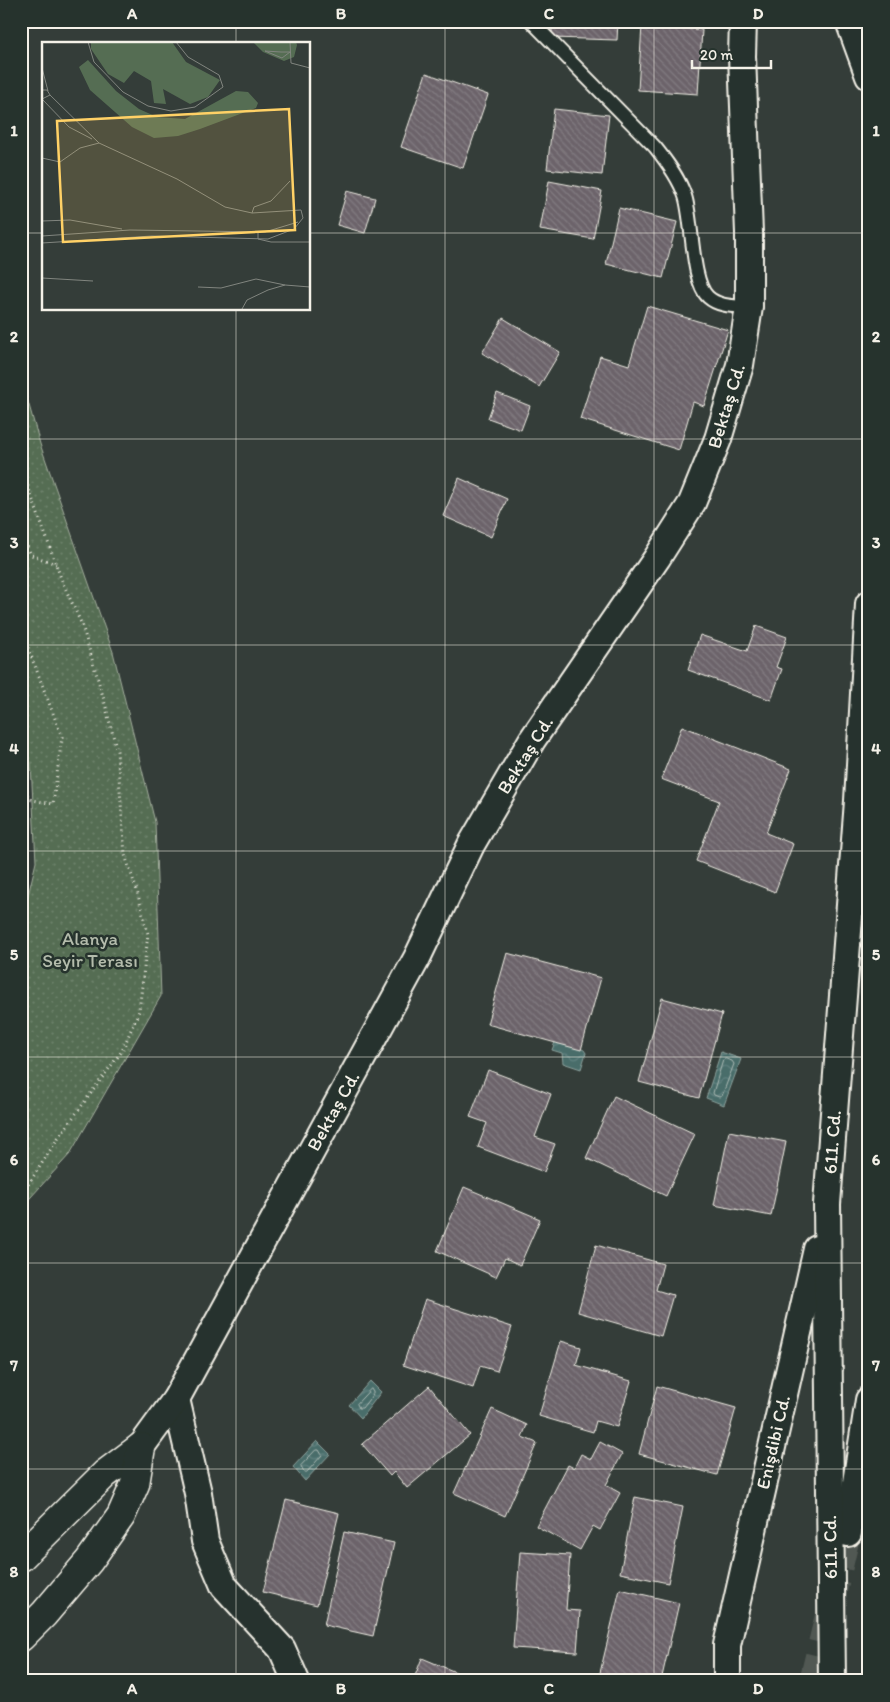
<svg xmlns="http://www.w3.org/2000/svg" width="890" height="1702" viewBox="0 0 890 1702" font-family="Itim,sans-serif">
	<defs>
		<pattern id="park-dots" width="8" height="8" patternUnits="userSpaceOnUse" patternTransform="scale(1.25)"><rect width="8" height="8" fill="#556d53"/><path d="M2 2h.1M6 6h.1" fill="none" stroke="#6e826c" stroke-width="1.8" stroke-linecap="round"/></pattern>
		<pattern id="water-waves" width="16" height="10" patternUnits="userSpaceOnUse" patternTransform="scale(1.25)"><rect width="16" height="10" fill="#486d6b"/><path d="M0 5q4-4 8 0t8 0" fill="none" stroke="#638280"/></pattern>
		<pattern id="building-back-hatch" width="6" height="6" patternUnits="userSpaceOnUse" patternTransform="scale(1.25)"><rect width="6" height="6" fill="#6c646b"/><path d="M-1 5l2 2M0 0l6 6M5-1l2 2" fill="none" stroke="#827b80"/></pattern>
	</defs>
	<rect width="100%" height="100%" fill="#343d39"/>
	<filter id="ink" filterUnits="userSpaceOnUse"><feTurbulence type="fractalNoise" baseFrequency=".02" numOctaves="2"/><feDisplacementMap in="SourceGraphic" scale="10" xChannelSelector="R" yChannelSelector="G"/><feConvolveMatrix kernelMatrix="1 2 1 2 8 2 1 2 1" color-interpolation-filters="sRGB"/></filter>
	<g filter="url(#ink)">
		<path fill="url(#park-dots)" stroke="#a4af9e" d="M21,377L40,444L113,652L155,822L161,996L70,1154L21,1208V925L36,862L31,764L21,733Z"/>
		<g fill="url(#water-waves)" stroke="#8da29d">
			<path d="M557,1037L584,1050L586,1053L581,1069L563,1063L562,1053L552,1050Z"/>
			<path d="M721,1052L741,1059L724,1105L706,1098Z"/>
			<path d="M370,1381L381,1392L361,1418L349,1405Z"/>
			<path d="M317,1441L330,1454L305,1481L293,1467Z"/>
		</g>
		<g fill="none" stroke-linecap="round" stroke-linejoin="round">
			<g stroke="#afbcb6" stroke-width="1">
				<path d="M726,1059L732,1061L734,1064L722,1096L719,1097L714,1095L713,1093L723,1060Z"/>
				<path d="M371,1389L373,1392V1394L362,1408H359L357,1404Z"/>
				<path d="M316,1450H319L322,1455L307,1472H304L301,1466Z"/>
			</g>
		</g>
		<g fill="url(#building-back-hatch)" stroke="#f4f1e8">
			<path d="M552,21H618L617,40L552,38Z"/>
			<path d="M642,25L702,30L698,94L638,90Z"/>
			<path d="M426,73L488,95L463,168L401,147Z"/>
			<path d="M554,109L609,115L602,175L547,169Z"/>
			<path d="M549,181L602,191L593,239L540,230Z"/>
			<path d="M347,191L375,198L365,233L337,225Z"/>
			<path d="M619,208L677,222L663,278L606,264Z"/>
			<path d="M647,306L728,330L704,406L693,402L679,450L580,419L600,356L629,365Z"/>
			<path d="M503,318L560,352L539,387L482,353Z"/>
			<path d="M497,393L530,406L521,430L488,418Z"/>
			<path d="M459,478L507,499L491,537L443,516Z"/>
			<path d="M756,626L787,637L776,667L782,669L771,700L688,670L700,635L747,651Z"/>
			<path d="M682,726L791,769L766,833L793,844L775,892L696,861L719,801L661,779Z"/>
			<path d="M507,953L601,978L581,1050L487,1024Z"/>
			<path d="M662,998L722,1014L699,1098L639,1082Z"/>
			<path d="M488,1070L551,1094L535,1137L555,1144L544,1172L478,1147L487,1123L470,1117Z"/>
			<path d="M614,1096L695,1134L666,1196L586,1158Z"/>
			<path d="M729,1131L786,1142L771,1216L714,1205Z"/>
			<path d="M464,1187L540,1219L520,1265L505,1258L496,1277L437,1251Z"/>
			<path d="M596,1245L663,1264L656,1290L673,1295L661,1336L578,1312Z"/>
			<path d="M425,1299L512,1327L497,1371L480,1366L473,1388L403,1365Z"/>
			<path d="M561,1341L581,1347L576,1365L631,1381L617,1427L596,1421L593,1432L539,1416Z"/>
			<path d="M429,1386L470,1435L407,1488L394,1472L390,1476L362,1444Z"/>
			<path d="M657,1386L736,1408L717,1475L639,1454Z"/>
			<path d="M492,1409L527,1425L522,1437L537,1443L505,1516L454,1493Z"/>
			<path d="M600,1442L622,1454L606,1485L620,1493L600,1530L593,1526L580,1550L536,1526L568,1465L574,1468L581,1454L591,1459Z"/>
			<path d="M635,1497L683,1507L668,1583L620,1573Z"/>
			<path d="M286,1500L339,1513L317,1605L263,1592Z"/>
			<path d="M344,1532L394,1543L373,1636L324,1625Z"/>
			<path d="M520,1552L570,1555L566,1610L580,1611L577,1652L513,1648Z"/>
			<path d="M620,1589L679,1603L661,1681H598Z"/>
			<path d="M422,1658L477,1681H413Z"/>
		</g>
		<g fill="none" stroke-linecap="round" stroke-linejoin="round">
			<path stroke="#515853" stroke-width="26" stroke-dasharray="26 13" stroke-linecap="butt" d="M812,1681L848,1533"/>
			<g stroke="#f4f1e8" stroke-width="16">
				<path id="lane" d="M531,21L655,147C667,162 679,178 685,196C693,220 691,282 708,297C719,307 735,306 749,307"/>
			</g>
			<g stroke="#f4f1e8" stroke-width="30">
				<g id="street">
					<path d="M849,21L869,76"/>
					<path d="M176,1399L198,1493L205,1541L224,1586L282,1649L296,1681"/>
					<path d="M141,1447L176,1399L417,958L471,845L532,740L657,558L692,503L718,439L740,365L749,307V233L742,56L743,21"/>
					<path d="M848,1533L869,1400"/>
					<path d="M727,1681V1645L817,1249"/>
					<path d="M832,1681L827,1204L858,801L869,604"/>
				</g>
			</g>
			<g stroke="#f4f1e8" stroke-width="31">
				<g id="secondary">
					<path d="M21,1557L105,1474L141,1447"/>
					<path d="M21,1637L44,1614L89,1561L121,1516L135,1484L141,1447"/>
				</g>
			</g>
			<g stroke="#f4f1e8" stroke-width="3" stroke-dasharray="1 4" stroke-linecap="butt">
				<path d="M21,467L62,581L82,625L104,700L117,751L125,855L137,891L148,934L139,1011L122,1051L58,1138L21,1196"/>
				<path d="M21,533L31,555L56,564"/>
				<path d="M21,629L62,737L53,804L28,799"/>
				<path d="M21,750L28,799H21"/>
			</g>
			<use href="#lane" stroke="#26332d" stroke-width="12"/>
			<use href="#street" stroke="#26332d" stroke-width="26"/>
			<use href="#secondary" stroke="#26332d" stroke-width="28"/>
		</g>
	</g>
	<path fill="none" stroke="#f4f1e8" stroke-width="1" stroke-opacity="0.55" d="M236,21V44M445,21V1681M654,21V1681M21,233H44M309,233H869M236,309V1681M21,439H869M21,645H869M21,851H869M21,1057H869M21,1263H869M21,1469H869"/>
	<g text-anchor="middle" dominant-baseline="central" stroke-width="5" stroke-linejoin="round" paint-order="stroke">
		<g font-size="19" fill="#f4f1e8" stroke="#26332d">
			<text transform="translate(726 406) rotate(-73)">Bektaş Cd.</text>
			<text transform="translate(525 755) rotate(-58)">Bektaş Cd.</text>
			<text transform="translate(333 1111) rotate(-61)">Bektaş Cd.</text>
			<text transform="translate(832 1142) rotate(-86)">611. Cd.</text>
			<text transform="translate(773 1442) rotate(-77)">Enişdibi Cd.</text>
			<text transform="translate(830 1547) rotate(-91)">611. Cd.</text>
		</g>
		<g font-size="19" fill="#b4bcac" stroke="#26332d">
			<text x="90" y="938">Alanya<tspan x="90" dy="22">Seyir Terası</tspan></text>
		</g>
	</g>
	<g transform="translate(42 42)">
		<rect width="268" height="268" fill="#343d39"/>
		<path d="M49,0H130L144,20L178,38L166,55L148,62L121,47L124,62L112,61L109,39L92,29L82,41L66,32L49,7Z" fill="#556d53"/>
		<path d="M211,0H254L255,3L252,15L242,19L221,10ZM46,18L74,49L97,67L115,75L143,77L194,49L206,50L216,61L214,66L158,87L136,94L112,96L90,85L48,48L37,25Z" fill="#556d53"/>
		<path fill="none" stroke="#81857f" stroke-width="1" d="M46,0L52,20L81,50L106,64L129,69L153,65L181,45L177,33L146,15L134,0M248,0L249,21L268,26M223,9L239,10H248L240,16ZM0,26L6,49M0,48H5L8,53L0,57M8,53L57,101L135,137L183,165L210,171L259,168L261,176M0,57L27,85L50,97M0,116L18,120L38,106L57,101M210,171L212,165L229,159L248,139M0,179L28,178L80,187M216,190V197L229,200H268M0,194L88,188L223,190L256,180M0,201L110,194L226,197L252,187L261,176M0,236L51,239M156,245L179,246L214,237L243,243M200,267L205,258L226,248L243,243L268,245"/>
		<path fill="#ffd166" fill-opacity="0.15" stroke="#ffd166" stroke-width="2.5" d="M247,67L253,188L21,200L15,79Z"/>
		<rect width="268" height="268" fill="none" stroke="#f4f1e8" stroke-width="2.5"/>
	</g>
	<rect width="890" height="1702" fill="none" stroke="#26332d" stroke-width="55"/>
	<path d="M692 60v8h79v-8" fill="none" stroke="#f4f1e8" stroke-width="2.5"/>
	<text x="700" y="60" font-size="15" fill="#f4f1e8" stroke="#26332d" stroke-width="4" paint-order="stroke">20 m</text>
	<rect x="28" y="28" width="834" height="1646" fill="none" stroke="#f4f1e8" stroke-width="2"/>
	<g font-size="16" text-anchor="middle" font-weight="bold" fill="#f4f1e8">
		<text x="132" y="19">A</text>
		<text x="341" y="19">B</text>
		<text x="549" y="19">C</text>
		<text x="758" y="19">D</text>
		<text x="14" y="136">1</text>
		<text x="876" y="136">1</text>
		<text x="14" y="342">2</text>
		<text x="876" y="342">2</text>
		<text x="14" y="548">3</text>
		<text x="876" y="548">3</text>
		<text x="14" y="754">4</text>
		<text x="876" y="754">4</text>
		<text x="14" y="960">5</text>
		<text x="876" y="960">5</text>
		<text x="14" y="1165">6</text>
		<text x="876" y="1165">6</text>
		<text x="14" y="1371">7</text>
		<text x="876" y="1371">7</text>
		<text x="14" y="1577">8</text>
		<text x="876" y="1577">8</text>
		<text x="132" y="1694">A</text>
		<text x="341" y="1694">B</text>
		<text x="549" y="1694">C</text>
		<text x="758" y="1694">D</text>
	</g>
</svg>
